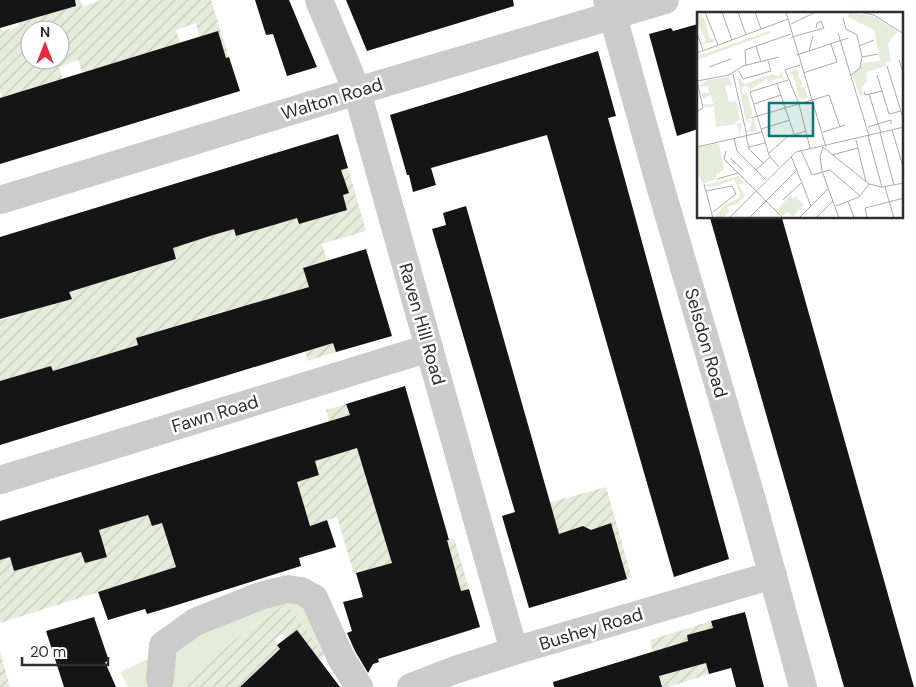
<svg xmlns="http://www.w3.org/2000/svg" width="916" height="687" viewBox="0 0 916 687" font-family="'DM Sans',sans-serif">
	<defs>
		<pattern id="garden-furrows" width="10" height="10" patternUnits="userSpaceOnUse" patternTransform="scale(1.25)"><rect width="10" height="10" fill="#e5ecdb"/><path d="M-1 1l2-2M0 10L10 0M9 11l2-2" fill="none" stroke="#c5cbbc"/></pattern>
	</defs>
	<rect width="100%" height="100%" fill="#fff"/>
	<g fill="#e5ecdb">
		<path d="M281,598L305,608L325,655L286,603L233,641L181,687H171L172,652L198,634Z"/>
		<path d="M152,657V687H128L120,672Z"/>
	</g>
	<g fill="url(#garden-furrows)" fill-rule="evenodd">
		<path d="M63,0H80L83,7L101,0H211L229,57L226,58L218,31L200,37L196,23L176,30L189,70L175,44L108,65L116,92L105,95L97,68L82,72L78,60L59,67L71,106L66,108L57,80L29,89L37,116L24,120L16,93L2,97L0,91V22L3,31L19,26L15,15L25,12L28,20L42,16ZM30,30H60V60H30Z"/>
		<path d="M348,168L366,231L322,244L327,261L303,268L314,304L331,336L336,352L308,361L292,308L282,295L266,299L268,309L241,317L238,307L136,338L139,349L53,371L51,366L12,378L0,390V317L1,320L15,316L9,297L71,299L66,280L135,272L176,259L172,247L234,228L237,236L257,230L255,222L294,210L299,224L310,221L306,206L348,193L341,170Z"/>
		<path d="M346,404L361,462L402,554L454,538L469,589L461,591L368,570L354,574L337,517L0,623V560L10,557L14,571L81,552L85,563L107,556L99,530L148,515L152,526L162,523L164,528L301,497L297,482L319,475L315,461L338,453L326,410Z"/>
		<path d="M606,487L632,578L627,579L611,523L591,530L583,526L575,542L528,531L522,510Z"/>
		<path d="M286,603L325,655L319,659L297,630L285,639L282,634L274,640L283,653L271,659L248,679L253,687H181L233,641Z"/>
		<path d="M711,621L713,628L687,635L695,666L706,663L709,674L669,687H662L650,640Z"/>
		<path d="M0,651L10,687H0Z"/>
	</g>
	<g fill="#151515">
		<path d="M0,0H75L76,6L0,28Z"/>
		<path d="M255,0H289L317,67L287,76L273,34L266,35Z"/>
		<path d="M346,0H513L514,6L367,51Z"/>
		<path d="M698,24V129L677,136L649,34L671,28L673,31Z"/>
		<path d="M218,31L226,58L229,57L240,91L0,164V98Z"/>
		<path d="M598,51L616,116L608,118L729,559L674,577L547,135L431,168L436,185L413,192L409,175H407L390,115Z"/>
		<path d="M338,134L348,168L341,170L349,193L343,195L347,210L299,224L297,218L236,236L234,229L213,235L173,248L176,259L69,292L72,299L0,319V237Z"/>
		<path d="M466,206L559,534L583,526L591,530L611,523L627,579L529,608L502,516L515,512L432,229L446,225L443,213Z"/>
		<path d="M710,218H782L914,687H844Z"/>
		<path d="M366,249L392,336L336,352L333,343L0,445V381L51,366L53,371L138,345L136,338L309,287L303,268Z"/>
		<path d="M405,386L449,540H447L461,591L469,589L480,627L378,659L379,662L373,664L368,673L355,651L347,633L352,631L343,602L363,597L356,573L392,563L357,448L315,461L319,475L297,482L310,526L327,520L336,547L299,558L301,566L177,605L147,614L145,609L108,620L98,592L176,567L162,523L152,526L148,515L99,530L107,557L85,563L81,552L14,571L10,557L0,560V521L350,415L346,404Z"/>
		<path d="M745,612L764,687H736L731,668L709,674L706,663L659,676L662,687H554L553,682L688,641L687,635L713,628L711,621Z"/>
		<path d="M94,617L109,661L105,662L116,687H64L46,631Z"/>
		<path d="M297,630L340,687H240L280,649L277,645Z"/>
	</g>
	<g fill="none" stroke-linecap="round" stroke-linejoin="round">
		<g stroke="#cbcbcb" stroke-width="28">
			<path d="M319,0L357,91L514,651"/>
			<path d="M607,0L613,16L659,182L752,500L803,687"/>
			<path d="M0,200L357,91L665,0"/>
			<path d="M0,480L429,348"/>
			<path d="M160,679L163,645L195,622L260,596L288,589L301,591L314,598L341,658L359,687"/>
			<path d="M411,687L455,670L514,651L773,575"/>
		</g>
	</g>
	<g text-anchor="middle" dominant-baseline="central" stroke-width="5" stroke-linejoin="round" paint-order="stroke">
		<g font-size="18" fill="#2e2e2e" stroke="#fff">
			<text transform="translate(332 99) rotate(-17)">Walton Road</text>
			<text transform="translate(422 324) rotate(74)">Raven Hill Road</text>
			<text transform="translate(706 343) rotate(74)">Selsdon Road</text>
			<text transform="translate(215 414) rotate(-17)">Fawn Road</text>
			<text transform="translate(591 629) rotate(-17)">Bushey Road</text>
		</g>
	</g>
	<g transform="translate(697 12)">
		<rect width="206" height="206" fill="#fff"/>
		<path d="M152,0L176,4L201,19L191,31L194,49L188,50L189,54L169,60L170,70L164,75L167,83L163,84L155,63L166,51L183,49L177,18L151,5ZM22,131L27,158L19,162V167L6,172L0,161V136ZM93,183L96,187L99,184L107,193L95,205L90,200L86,204L80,198Z" fill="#e5ecdb"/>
		<path d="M0,0L6,4L13,26L17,27L18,30L6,32L7,36L5,31L9,29L0,11ZM72,19L73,21L0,48L1,44ZM84,57L87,68L82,66L72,70L70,67L54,77L49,74L45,76L46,82L50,81L56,102L51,108L55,110V107H57L60,119L50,120L55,111L49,109L40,62L47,72L75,62L83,64ZM97,57L101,58V65L106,71L104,75L108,76L111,86L102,87L98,68L95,62L91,63ZM32,65L35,74L28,73L32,90L39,89L43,107L37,111L44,112L43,124L40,112L19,115L17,94L8,96L7,92H16L14,83L6,87L4,81H12L11,74L3,75V73L11,68ZM42,164L47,172H41L48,184L40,192L30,195L32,200L27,205L20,206L18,202L20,203L27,193L42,186L43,181L37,167L21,174L9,175L8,173Z" fill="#e5ecdb"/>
		<path fill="none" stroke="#ababab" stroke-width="1" d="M8,0L21,33M25,0L35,28M41,0L49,23M58,0L64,17M89,0L129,135M162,0L177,3L207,22M146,6L149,17L160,23L165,45L163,56L154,63M94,12L119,0M0,21L6,38M141,21L172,124M95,25L127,16L124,9L120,11L119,16M59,34L64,50M162,34L177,28M112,39L116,24M0,41L91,7M100,43L151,26M165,45L181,42M202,48L207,63M103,53L88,58L102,92L113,136M49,54L48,38L94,22M190,54L206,106M12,55L34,47M42,59L46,67L74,59L71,48M106,61L140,50L134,32M36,62L50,124M180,63L192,102L204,99M0,69L32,63L46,54L82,45M80,72L97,122M167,79L168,83L185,79M172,82L184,121M57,92L84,83M0,99L6,96L0,69M54,106L132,83L143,115M171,115L194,108V112M64,117L93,108M195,118L207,158M126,120L148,113M183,121L197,173M49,124L52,137L66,151M171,124L185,175M37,127L40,139L69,168M159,128L169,170M0,135L65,120M52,135L68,131M126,135L123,145L125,159L142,206M126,135L172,172L185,175L207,171M104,138L115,163L133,158L163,184M29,139L27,147L86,206M71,142L90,125L109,119M135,143L161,136M94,144L114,194M33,146L46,158M82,155L72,143L53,80L91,68M59,158L73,145M20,167L41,161M7,172L16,206M188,175L197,206M9,179L35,174L39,182L16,200M86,188L105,170M151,189L157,206M139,194L162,185L172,172M32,206L99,140L207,115M52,206L100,158M102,206L131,177M119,206L136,189M170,206L168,196L207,186"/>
		<path fill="#0f766e" fill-opacity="0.15" stroke="#0f766e" stroke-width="2.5" d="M72,91H116V124H72Z"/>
		<rect width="206" height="206" fill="none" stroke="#2e2e2e" stroke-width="2.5"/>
	</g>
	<g transform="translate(45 45)"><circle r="24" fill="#ffffff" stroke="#ababab"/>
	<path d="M0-4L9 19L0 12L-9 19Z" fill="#ed2843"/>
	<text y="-8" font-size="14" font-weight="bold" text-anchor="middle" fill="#2e2e2e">N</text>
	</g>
	<path d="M22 657v8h86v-8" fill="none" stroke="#2e2e2e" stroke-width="2.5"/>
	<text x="30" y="657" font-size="15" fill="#2e2e2e" stroke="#ffffff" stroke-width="4" paint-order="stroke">20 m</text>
</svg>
